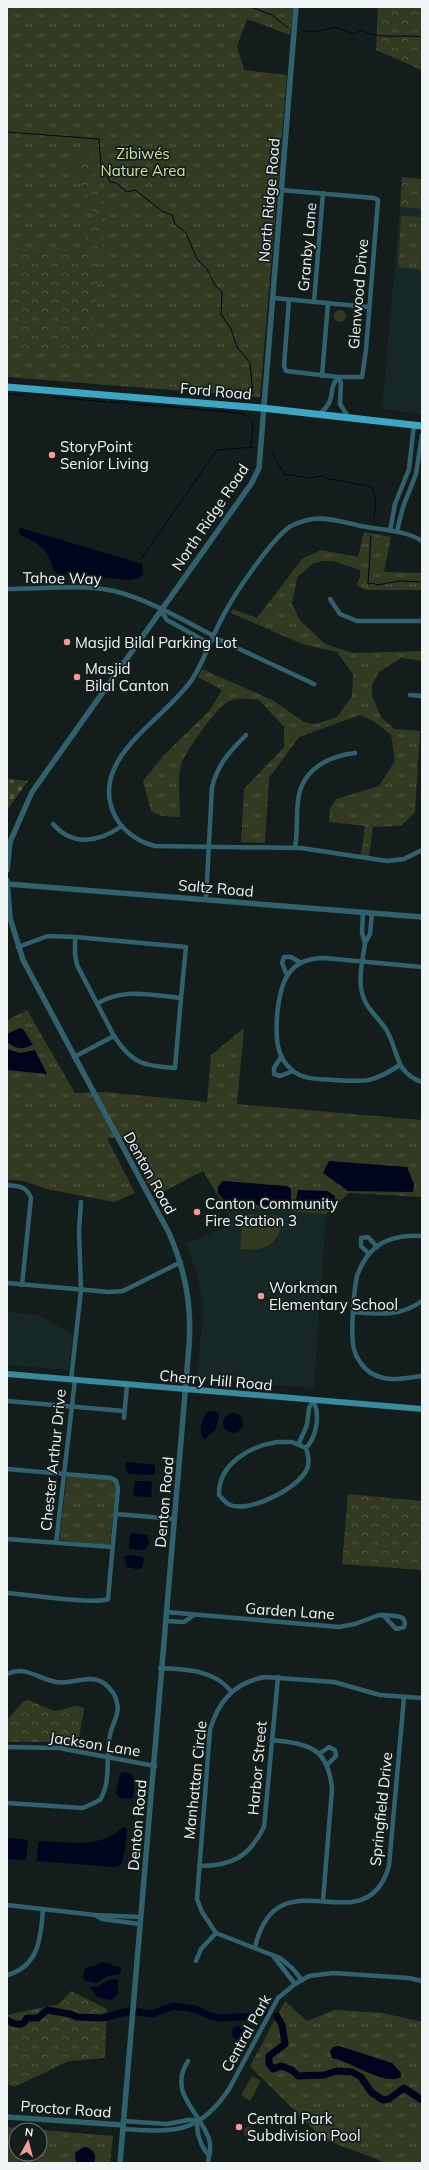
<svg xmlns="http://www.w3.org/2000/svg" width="429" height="2170" viewBox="0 0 429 2170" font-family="Mulish,sans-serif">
	<defs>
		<pattern id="grass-tufts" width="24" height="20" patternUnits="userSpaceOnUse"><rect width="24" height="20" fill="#333a22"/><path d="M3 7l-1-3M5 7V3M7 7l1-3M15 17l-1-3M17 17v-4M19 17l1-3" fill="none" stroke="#515743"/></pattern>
		<pattern id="forest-crowns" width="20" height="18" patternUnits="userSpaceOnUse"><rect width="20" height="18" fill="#333a22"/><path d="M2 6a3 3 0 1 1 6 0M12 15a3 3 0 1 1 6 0" fill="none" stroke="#515743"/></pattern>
		<pattern id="cemetery-stones" width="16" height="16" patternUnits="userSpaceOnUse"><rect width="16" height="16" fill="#333a22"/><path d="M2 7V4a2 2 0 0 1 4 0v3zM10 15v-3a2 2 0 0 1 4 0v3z" fill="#515743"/></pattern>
	</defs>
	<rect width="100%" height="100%" fill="#131d1c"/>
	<g fill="#172927">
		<path d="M400,207L422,209V414L382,409Z"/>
		<path d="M224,1206L326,1214L314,1388L197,1379L202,1320V1302L198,1276L186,1244L232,1224Z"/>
		<path d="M7,1312L38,1315L73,1334L69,1370L7,1365Z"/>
	</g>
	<g fill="url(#grass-tufts)" fill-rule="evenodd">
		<path d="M7,7H293L290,35L247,19L237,46L244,70L287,75L260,397L7,377Z"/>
		<path d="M401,216L422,217V270L398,267Z"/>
		<circle cx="340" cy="316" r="6"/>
		<path d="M356,311L361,316L354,323L353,312Z"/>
		<path d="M364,532L391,537L384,572L422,573V590H366L356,585L360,577V570L333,561H322L312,564L297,578L292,604L300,620L325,644L353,653L422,651V661L401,658L379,672L372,685V696L381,717L394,729L420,731L415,812L401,826L373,827L369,856L361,855L365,826L329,822L330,809L336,799L379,786L395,761L391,735L375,722L360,715L299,737L269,778L265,843L241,842L244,789L284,747V727L259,700C248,699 236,696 226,703C216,709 184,753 181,765C177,781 180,800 180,817L162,816L151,811L143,781L164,755L210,710L222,690L198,677L202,669L274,701L304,722L315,724L337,717L352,696L353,674L337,652L302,644L231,613L233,609L257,618L302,559L321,550L358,557Z"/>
		<path d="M27,1010L75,1093L105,1092L207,1102L211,1055L244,1028L237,1104L422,1120V1197L349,1193L326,1214L224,1206L203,1171L155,1196L123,1138H107L135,1193L114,1202L47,1189L23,1181L7,1180V1020Z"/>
		<path d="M67,1476L114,1480L116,1486L110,1545L59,1540Z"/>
		<path d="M285,2001L307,2021L335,2010L383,2013L422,2022V2163H387L323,2139L250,2066Z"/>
		<circle cx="249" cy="2132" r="5"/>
		<path d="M7,2127L113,2136L110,2163H7ZM16,2130H40V2154H16Z"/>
	</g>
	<g fill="url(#forest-crowns)">
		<path d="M378,7H422V70L376,50Z"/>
		<path d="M90,151L106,210L89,355L7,349V247L79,249L97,217L72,162Z"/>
		<path d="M402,177L422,179V209L400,207Z"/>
		<path d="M348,1494L422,1501V1570L342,1564Z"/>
		<path d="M28,1700L54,1711L77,1706L84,1708L78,1745L58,1742H7V1720L24,1701Z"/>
		<path d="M71,1991L107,2009L105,2058L69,2061L16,2086L7,2085V2015L59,2004Z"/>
	</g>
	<path fill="url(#cemetery-stones)" d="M7,779L28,781L7,810Z"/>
	<g fill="#333a22">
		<path d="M246,1214L282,1216C282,1244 265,1252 240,1249L243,1217Z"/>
		<path d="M252,2076L261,2081L250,2101L241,2095Z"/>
		<path d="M7,2134L16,2135V2154H40V2137H42L39,2163H7Z"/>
	</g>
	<g fill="#00041d">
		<path d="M21,528L142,564L143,574L139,578L130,580L58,574C52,569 52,564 49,557C43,545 31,540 19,534V529Z"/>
		<path d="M20,1028L23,1029L33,1045C23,1050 15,1049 7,1042V1034Z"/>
		<path d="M7,1049L20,1053L35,1050L47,1074L7,1070Z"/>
		<path d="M329,1161L407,1167L414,1184L413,1192L348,1191L323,1173Z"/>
		<path d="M223,1181L287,1186L291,1189V1204L289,1207L226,1203L218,1193V1186Z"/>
		<path d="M298,1190L327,1191L335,1196V1207L332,1209L299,1208L295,1205Z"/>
		<path d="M208,1411L217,1412L219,1414L216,1429L204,1439C198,1433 202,1417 208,1411Z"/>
		<circle cx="233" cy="1423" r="10"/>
		<path d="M126,1462L155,1465V1475L128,1474L125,1467Z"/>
		<path d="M135,1481H149L152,1483L151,1497L133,1496Z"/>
		<path d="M133,1533L147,1535L149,1542L147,1548L143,1550L130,1549L129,1547L130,1535Z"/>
		<path d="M127,1555L140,1556L144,1559L142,1568L136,1569L127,1567L124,1557Z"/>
		<path d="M125,1772L133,1775L134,1790L132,1799L120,1798L116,1794L120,1774Z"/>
		<path d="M124,1826L127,1829L125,1850L121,1865L114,1867L37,1861L38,1843L40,1841C69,1842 100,1850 124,1826Z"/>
		<path d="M7,1838L28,1840L26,1859L23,1860L7,1859Z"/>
		<path d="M103,1962L121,1968L120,1974L108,1976L96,1983L84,1980L83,1974L85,1969Z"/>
		<path d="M111,1979L118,1980V1993L112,2000L97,1997L90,1987H97Z"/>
		<circle cx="239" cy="2033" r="7"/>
		<path d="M339,2046L392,2063L401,2073V2077C383,2086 353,2062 332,2058L330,2051L333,2047Z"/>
		<path d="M86,2147C94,2150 97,2155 94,2163H76L75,2153L82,2148Z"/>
	</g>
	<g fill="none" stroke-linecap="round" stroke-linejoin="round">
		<g stroke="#00041d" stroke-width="1">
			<path d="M251,7L272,15L288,28"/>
			<path d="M301,30L313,32L336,27L353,34L363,30C374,40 407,34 422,37"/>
			<path d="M7,132L99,139L101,166L110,182L116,183L127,192L135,190L162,211L172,215L175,224L186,233L197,259L207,269L215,285L222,292L221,314L231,329L237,347L250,363L253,394"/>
			<path d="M7,394L23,395"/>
			<path d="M54,397L106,402"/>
			<path d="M110,402L119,403"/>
			<path d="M124,403L241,413L247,416L253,422"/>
			<path d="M251,448L253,423"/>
			<path d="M272,452L284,474L309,478L323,476L327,479L337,480L372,487L376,501L374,518"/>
			<path d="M371,536L368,584L373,583L377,585L399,581L422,582"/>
			<path d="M141,559L217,450L254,447"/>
		</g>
		<g stroke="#00041d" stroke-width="7">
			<path d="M277,2016L282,2025L285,2044L269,2056V2064L273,2069L281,2066L292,2070L298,2076L324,2075L337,2071L352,2072L361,2077L371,2092L383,2100L389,2099L404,2088L422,2100"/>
			<path d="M7,2020C15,2025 23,2027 27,2018H38L47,2010L70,2014L77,2017L102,2018L130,2011L152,2014L173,2006L195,2009L210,2016L219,2018L256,2016L264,2012"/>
		</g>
		<g stroke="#32616e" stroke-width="4.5">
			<path d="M281,190L374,198L378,200L366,350L362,377H338L286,371L284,366L289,300"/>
			<path d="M273,298L369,307"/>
			<path d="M314,302L323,193"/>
			<path d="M322,376L328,303"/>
			<path d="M319,414C339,398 326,391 338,377L341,383L340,404L349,418"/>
			<path d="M390,531L395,504L409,469L414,425"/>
			<path d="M397,531L403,507L416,474L422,435"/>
			<path d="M422,541C405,530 381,530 361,526C346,523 329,517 313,519C306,520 297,523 291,526C274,536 238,589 228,607C214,630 207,655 193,678C168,718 86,758 115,816C123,831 138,842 155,846L301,848L387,861L404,859L422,850"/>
			<path d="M7,589C40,589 82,584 114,591C147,599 183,620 214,636"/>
			<path d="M330,599L340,614L357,621H422"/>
			<path d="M160,610L167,620L210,644"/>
			<path d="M213,639H218L314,684"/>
			<path d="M410,695L422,696"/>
			<path d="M53,824C73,847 99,842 122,826"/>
			<path d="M295,848C298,832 296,816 298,801C301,770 328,756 355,753"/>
			<path d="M206,899L212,787C218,764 230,751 246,735"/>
			<path d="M363,912L362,933L365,943L370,934L372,913"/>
			<path d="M75,937L186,947L181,998C151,995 125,988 98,1003"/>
			<path d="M365,943C363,959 358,978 362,993C366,1010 379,1017 387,1031C399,1052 394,1072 422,1082"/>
			<path d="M18,947L48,936L75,937V954L77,965L114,1036L74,1057"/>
			<path d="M287,975L282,963L284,957H291L301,963"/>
			<path d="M114,1036C132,1064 144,1066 175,1068L181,998"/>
			<path d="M281,1057L274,1068V1074L280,1076L293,1071"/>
			<path d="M400,1065C372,1083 366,1082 334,1080C321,1079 304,1080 293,1071C275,1057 276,1036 277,1016C280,984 287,958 324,958L422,967"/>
			<path d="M7,1185C18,1186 27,1186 31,1198L22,1285"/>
			<path d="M422,1236C403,1235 382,1238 369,1254C364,1260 360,1268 357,1276C354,1290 350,1335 354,1349C356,1358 363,1368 371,1373C388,1383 404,1378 422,1376"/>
			<path d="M369,1254L361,1246V1238L368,1237L377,1247"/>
			<path d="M7,1283L109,1292L123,1291L181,1262"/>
			<path d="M354,1312C379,1314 400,1317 422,1301"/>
			<path d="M71,1380L81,1290L79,1230L81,1202"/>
			<path d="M7,1401L124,1411"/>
			<path d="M124,1418L127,1385"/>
			<path d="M277,1442H292L306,1448C308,1455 310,1462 307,1469C299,1488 250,1513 230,1505C225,1503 222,1498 219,1495C218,1464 250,1446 277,1442Z"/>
			<path d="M299,1443L307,1425L309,1408L313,1401C321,1414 316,1438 306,1448"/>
			<path d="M7,1469L111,1478L116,1481L118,1488L108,1599C97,1605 24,1594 7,1593"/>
			<path d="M116,1514L175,1519"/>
			<path d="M7,1539L112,1547"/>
			<path d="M56,1543L75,1380"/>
			<path d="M166,1612L339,1627L355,1624L379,1615C387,1615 396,1615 403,1618L405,1623L404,1627L396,1629L383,1615"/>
			<path d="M165,1621L184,1622L194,1615"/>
			<path d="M160,1668C186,1670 213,1669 231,1691"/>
			<path d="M7,1674C26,1665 38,1679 56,1682C73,1685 88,1673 104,1683C110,1688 116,1695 117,1703C120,1714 112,1724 110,1735C105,1757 112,1780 100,1800L83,1808L7,1803"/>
			<path d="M272,1740C309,1744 328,1747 332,1789L323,1901"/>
			<path d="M7,1747L59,1748L155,1766"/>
			<path d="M319,1754L329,1747L335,1750L336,1756L327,1765"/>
			<path d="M199,1866C232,1866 249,1857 264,1827L278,1677"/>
			<path d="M7,1905L95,1915L141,1917"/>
			<path d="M95,1915L102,1919L140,1924"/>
			<path d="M255,1947C278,1851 365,1948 389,1866L404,1697"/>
			<path d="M274,1957L295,1984"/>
			<path d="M196,1961L201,1949L216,1933"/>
			<path d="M7,1975C39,1967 41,1937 43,1909"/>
			<path d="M302,1980L292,1968L280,1958L216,1933L202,1912L197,1899L210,1730C218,1701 235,1682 265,1677L334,1682L380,1695L422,1698"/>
			<path d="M188,2061C167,2093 200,2111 209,2139C212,2147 209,2155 208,2163"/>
			<path d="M198,2120C195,2130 201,2148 209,2155"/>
			<path d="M123,2121L167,2124L188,2120H198"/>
			<path d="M123,2129C172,2132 199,2135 229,2089L278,1998L295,1984L309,1976L333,1973L409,1978L422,1981"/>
		</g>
		<g stroke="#32616e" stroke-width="5.5">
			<path d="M7,870L10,842L32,792L251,484L259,468L296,7"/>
			<path d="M7,880L10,918L23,960L169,1233C185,1270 192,1305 189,1346L120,2163"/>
			<path d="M7,884L422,917"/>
			<path d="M7,2117L123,2125"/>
		</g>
		<path stroke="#39899f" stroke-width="6" d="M7,1374L422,1409"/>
		<path stroke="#3ba7c4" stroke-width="7" d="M7,387L262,408L422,426"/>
	</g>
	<g fill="#f59b97" stroke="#131d1c" stroke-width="1.5">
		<circle cx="52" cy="455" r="4"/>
		<circle cx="67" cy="642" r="4"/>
		<circle cx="77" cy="677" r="4"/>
		<circle cx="197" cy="1212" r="4"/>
		<circle cx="261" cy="1296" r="4"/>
		<circle cx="239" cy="2127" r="4"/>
	</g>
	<g text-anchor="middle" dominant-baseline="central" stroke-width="3.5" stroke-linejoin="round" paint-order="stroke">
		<g font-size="15" fill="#cde19c" stroke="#131d1c">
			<text x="143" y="153">Zibiwés<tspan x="143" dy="17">Nature Area</tspan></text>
		</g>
		<g font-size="15" fill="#f0f6f5" stroke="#131d1c">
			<text transform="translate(269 200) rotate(-85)">North Ridge Road</text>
			<text transform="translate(307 247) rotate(-85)">Granby Lane</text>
			<text transform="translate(358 294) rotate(-85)">Glenwood Drive</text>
			<text transform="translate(216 391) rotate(5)">Ford Road</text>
			<text transform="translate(210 517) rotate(-56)">North Ridge Road</text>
			<text transform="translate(62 578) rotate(1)">Tahoe Way</text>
			<text transform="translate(216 888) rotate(5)">Saltz Road</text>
			<text transform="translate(150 1173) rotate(61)">Denton Road</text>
			<text transform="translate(216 1380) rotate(5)">Cherry Hill Road</text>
			<text transform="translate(53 1460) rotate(-84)">Chester Arthur Drive</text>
			<text transform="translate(164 1502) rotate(-85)">Denton Road</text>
			<text transform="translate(290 1611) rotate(4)">Garden Lane</text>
			<text transform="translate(95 1744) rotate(9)">Jackson Lane</text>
			<text transform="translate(257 1768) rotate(-85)">Harbor Street</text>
			<text transform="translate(195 1780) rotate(-84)">Manhattan Circle</text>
			<text transform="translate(381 1809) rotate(-84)">Springfield Drive</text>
			<text transform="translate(137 1825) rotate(-85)">Denton Road</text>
			<text transform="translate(246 2033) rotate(-61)">Central Park</text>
			<text transform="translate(66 2109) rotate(4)">Proctor Road</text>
		</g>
		<g font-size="15" fill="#f0f6f5" stroke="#131d1c" text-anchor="start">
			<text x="60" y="446">StoryPoint<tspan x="60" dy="17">Senior Living</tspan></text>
			<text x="75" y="642">Masjid Bilal Parking Lot</text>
			<text x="85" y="668">Masjid<tspan x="85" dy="17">Bilal Canton</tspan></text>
			<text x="205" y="1203">Canton Community<tspan x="205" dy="17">Fire Station 3</tspan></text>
			<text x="269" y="1287">Workman<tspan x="269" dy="17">Elementary School</tspan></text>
			<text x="247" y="2118">Central Park<tspan x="247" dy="17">Subdivision Pool</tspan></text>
		</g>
	</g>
	<rect width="429" height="2170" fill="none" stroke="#f0f6f5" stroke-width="16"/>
	<g transform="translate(28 2142) rotate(7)"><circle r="19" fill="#131d1c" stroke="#6b7473"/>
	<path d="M0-3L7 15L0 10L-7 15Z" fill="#f59b97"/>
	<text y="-6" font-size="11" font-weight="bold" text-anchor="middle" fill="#f0f6f5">N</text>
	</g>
</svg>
